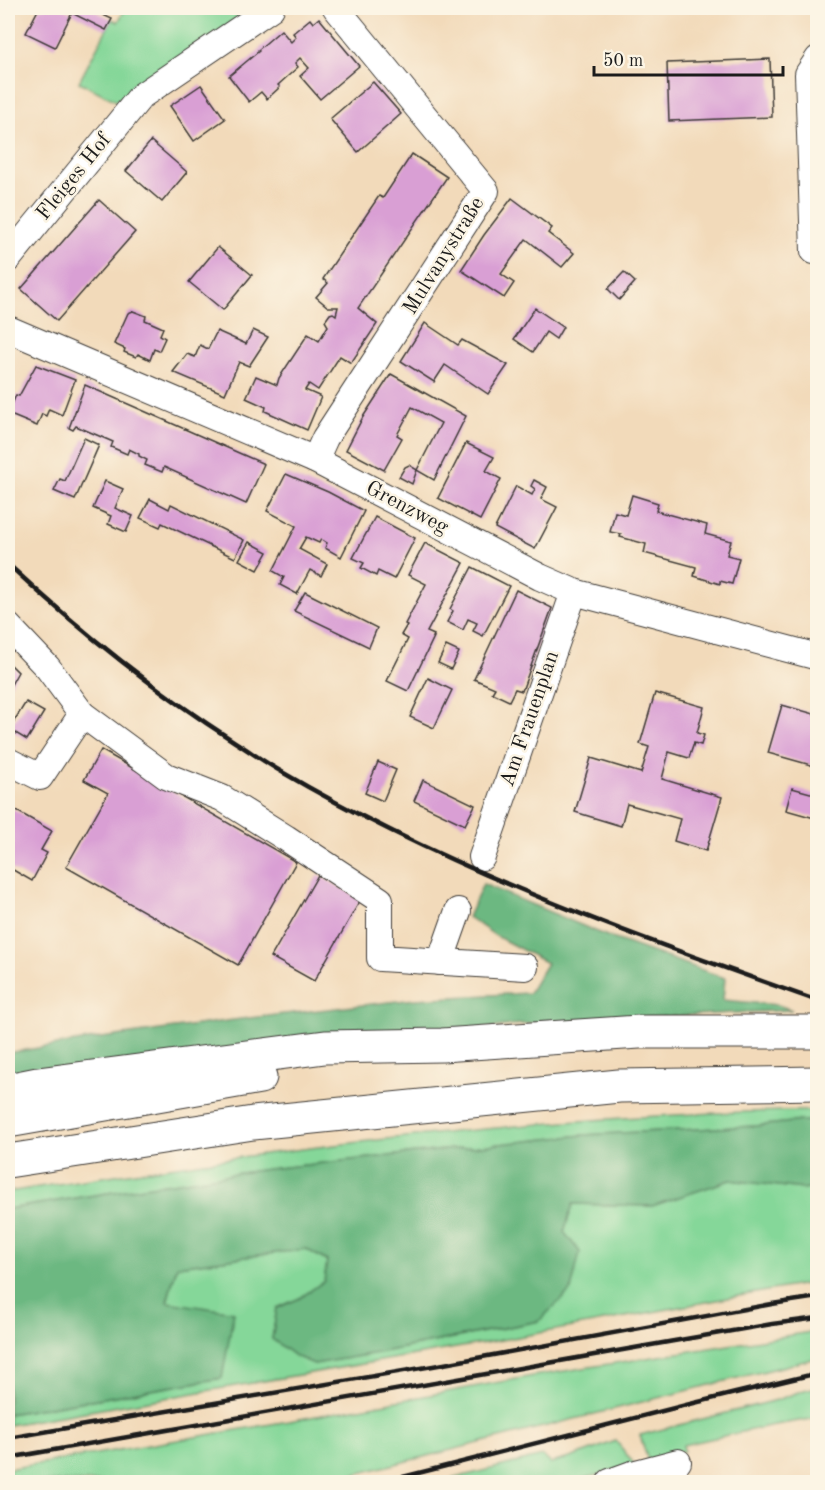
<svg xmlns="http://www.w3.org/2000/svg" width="825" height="1490" viewBox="0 0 825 1490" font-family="'Old Standard TT',serif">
	<rect width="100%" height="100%" fill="#fcf5e5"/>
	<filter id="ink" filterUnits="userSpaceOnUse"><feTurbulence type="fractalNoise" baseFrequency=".0167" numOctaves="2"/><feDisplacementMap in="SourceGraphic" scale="12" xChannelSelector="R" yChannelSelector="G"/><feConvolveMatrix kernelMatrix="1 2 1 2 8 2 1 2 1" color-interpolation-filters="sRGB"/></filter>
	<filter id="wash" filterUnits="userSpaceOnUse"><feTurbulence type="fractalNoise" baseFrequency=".008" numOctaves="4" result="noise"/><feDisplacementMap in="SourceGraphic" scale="24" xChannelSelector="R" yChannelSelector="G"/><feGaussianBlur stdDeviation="1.35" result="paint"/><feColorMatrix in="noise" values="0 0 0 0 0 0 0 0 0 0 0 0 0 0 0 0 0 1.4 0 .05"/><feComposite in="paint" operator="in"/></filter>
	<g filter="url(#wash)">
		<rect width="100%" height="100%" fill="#f2daba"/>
		<g fill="#85d799" stroke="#507a5a" stroke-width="1.5">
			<path d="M126,8H256L116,101L79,82L112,19L118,22Z"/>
			<path d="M786,1111H817V1121H802L756,1126L583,1135L268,1169L151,1186L8,1209V1192C265,1150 525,1117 786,1111Z"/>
			<path d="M730,1180L803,1189L817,1186V1282L744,1295L485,1343L8,1425V1414L222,1378L167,1302L177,1266L306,1249L328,1262L324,1281L300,1298L277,1308L272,1339L295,1356L314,1364L377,1353L539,1321L563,1232L573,1204L652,1206Z"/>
			<path d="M817,1331V1358L324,1482H8V1469L289,1421L533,1376Z"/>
			<path d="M817,1387V1418L769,1426L683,1445L684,1451L648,1461L640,1435L777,1400L804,1390Z"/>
			<path d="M616,1441L635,1465L571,1482H439L542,1456L551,1463L570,1458Z"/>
		</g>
		<g fill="#6cb881" stroke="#446a4e" stroke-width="1.5">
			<path d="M483,884L612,938L725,978L723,1000L778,1005L792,1010L522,1024L8,1084V1053L94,1039L241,1019L363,1005L415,999L529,993L547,963L496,936L468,917Z"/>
			<path d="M802,1121H817V1186L803,1189L730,1180L652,1206L573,1204L564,1232L580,1252L571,1290L539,1321L377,1353L314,1364L295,1356L272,1339L277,1308L300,1298L324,1281L327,1261L306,1249L177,1266L167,1302L234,1312L222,1378L8,1414V1209L151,1186L268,1169L583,1135L756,1126Z"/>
		</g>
		<g id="blocks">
			<g fill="#d99fd4">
				<path d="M39,8H62L72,13L75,8H88L112,19L106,30L72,13L55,47L26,33Z"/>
				<path d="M319,18L359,66L320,99L300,76L309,68L300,58L295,63L298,67L278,85L280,87L267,99L261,92L249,102L229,76L259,51L258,50L281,30L291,42L296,37L293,33L310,19L313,23Z"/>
				<path d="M770,59L772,117L669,121L667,63Z"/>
				<path d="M373,82L401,114L358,152L330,119Z"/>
				<path d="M201,85L225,119L194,141L170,106Z"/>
				<path d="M151,141L187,172L162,202L126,171Z"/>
				<path d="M412,154L447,177L358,308L377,324L351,363L340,356L318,390L309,384L305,390L321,397L307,430L265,411L266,407L246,398L256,376L277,385L279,378L308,334L319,341L328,326L325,321L330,314L333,313L336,315L338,307H328L316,297L328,283L323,279L379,196L383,198Z"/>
				<path d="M512,198L552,228L548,233L574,253L562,267L526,239L501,274L514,283L504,298L461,270L484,235Z"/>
				<path d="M99,200L135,232L57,321L21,289Z"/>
				<path d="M218,247L252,275L223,310L189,282Z"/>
				<path d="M624,272L635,282L619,300L608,289Z"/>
				<path d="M535,308L563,327L556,339L546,332L533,352L514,339Z"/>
				<path d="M133,311L146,316L145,320L163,328L160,335L165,338L159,351L154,349L150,360L138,354L136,357L124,352L125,349L114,344L128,313Z"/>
				<path d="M425,323L458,345L462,340L508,365L488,394L445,365L434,382L401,361Z"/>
				<path d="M253,330L268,337L249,366L239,362L225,394L173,372L187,354L195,357L200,345L208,349L217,331L246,344Z"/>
				<path d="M36,365L75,380L62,415L49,409L46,416L42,414L37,426L8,414L16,395L19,396Z"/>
				<path d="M391,374L466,416L434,480L417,470L412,484L399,477L405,467L409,465L417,470L441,423L412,407L397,435L402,438L384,470L346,450L363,417Z"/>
				<path d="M85,385L264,464L246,504L164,467L162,472L145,465L147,460L139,456V454L129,449L127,454L111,447L113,442L76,426L73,430L69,428Z"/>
				<path d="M84,438L99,445L75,500L54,491L60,479L65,481Z"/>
				<path d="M466,443L494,457L486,471L501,479L480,520L438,498Z"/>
				<path d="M286,474L328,492L364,511L341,557L325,548L327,543L321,539L319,543L306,537L299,549L327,564L321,576L310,570L297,594L280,585L284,577L273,571L296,526L267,511Z"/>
				<path d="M534,480L547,487L541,499L557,507L535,549L495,528L516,486L532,495L535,489L531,486Z"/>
				<path d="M105,481L123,489L115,508L133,516L126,532L108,524L111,516L93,508Z"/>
				<path d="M632,495L658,503L656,511L707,525L705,534L731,541L727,555L739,558L732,584L720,581V584L694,576L696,567L644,553L646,544L620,537L621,534L610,532L615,512L626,515Z"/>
				<path d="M150,499L169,509L171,504L244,540L235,558L162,523L160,527L140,518Z"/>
				<path d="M375,517L415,538L394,579L378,571L376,576L361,568L364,563L353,558Z"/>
				<path d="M249,542L268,552L258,570L239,560Z"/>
				<path d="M425,543L464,563L427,632L434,635L433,637H434L408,691L387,681L408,639L401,635L407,625L405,624L426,584L408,575Z"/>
				<path d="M472,567L509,586L483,636L473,631L477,623L468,619L463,630L447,622L453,611L450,609Z"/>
				<path d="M516,590L552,608L522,691L515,689L509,701L492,693L495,688L474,679Z"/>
				<path d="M305,592L377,628L369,647L294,611Z"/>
				<path d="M446,646L459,652L451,669L438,663Z"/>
				<path d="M8,662L18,672L8,690Z"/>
				<path d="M428,678L452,690L434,728L410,717Z"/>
				<path d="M655,693L704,707L697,733L704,735L701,745L694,743L689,758L669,752L662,779L722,797L706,851L674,841L680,819L627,804L621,826L575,812L591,758L641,773L649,747L640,744Z"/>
				<path d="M26,702L44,712L27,740L9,729Z"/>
				<path d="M782,705L818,715V767L768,753Z"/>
				<path d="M101,750L296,862L238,965L66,867L108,793L84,780Z"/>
				<path d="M378,762L396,770L383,801L365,793Z"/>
				<path d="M423,780L475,805L465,825L414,801Z"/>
				<path d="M792,788L818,795V819L786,810Z"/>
				<path d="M8,806L52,831L41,850L47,853L32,881L8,867Z"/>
				<path d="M318,875L361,899L314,981L271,957Z"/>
			</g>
		</g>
	</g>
	<g filter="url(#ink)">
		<use href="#blocks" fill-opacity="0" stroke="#3c3834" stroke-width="1.5"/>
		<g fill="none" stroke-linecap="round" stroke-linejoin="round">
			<g stroke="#3c3834" stroke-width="28">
				<g id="minor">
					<path d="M818,59L808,74L814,251H818"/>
					<path d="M8,259L141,96L271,8"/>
					<path d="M8,329L315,460L540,577L574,592L818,657"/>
					<path d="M315,460L325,438L486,191L336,8"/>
					<path d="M8,626L48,668L82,714L40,777L8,761"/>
					<path d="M82,714L166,776L222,798L286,838L380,900V958L525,967"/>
					<path d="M482,857L574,592"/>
					<path d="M440,962L458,911"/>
					<path d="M610,1482L632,1474L678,1462"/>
				</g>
			</g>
			<g stroke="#3c3834" stroke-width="35">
				<g id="highway">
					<path d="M8,1090L38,1084L325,1047L442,1045L639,1032H818"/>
					<path d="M8,1121L260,1077"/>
					<path d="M8,1161L253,1123L619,1086L818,1083"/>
				</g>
			</g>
			<use href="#minor" stroke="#fff" stroke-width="26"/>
			<use href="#highway" stroke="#fff" stroke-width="33"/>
			<g stroke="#1c1c1c" stroke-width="4.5">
				<path d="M8,564C79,630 154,690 235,742C251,752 266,763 282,772C450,871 635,936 818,1001"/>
				<path d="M8,1438L433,1366L772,1304L818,1297"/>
				<path d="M8,1458L674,1341L772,1324L818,1318"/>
				<path d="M383,1482L686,1405L818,1373"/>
			</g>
		</g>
	</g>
	<g text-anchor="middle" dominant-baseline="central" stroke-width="5" stroke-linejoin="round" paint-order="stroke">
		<g font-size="21" fill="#1c1c1c" stroke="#fcf5e5">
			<text transform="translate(74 177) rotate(-51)">Fleiges Hof</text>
			<text transform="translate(444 256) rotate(-58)">Mulvanystraße</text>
			<text transform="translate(407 508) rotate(28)">Grenzweg</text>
			<text transform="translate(530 719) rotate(-71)">Am Frauenplan</text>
		</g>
	</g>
	<rect width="825" height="1490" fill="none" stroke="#fcf5e5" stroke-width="30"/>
	<path d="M594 66v9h189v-9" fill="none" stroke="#1c1c1c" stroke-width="3"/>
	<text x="603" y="66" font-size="18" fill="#1c1c1c" stroke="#fcf5e5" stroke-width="4.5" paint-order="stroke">50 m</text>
</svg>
